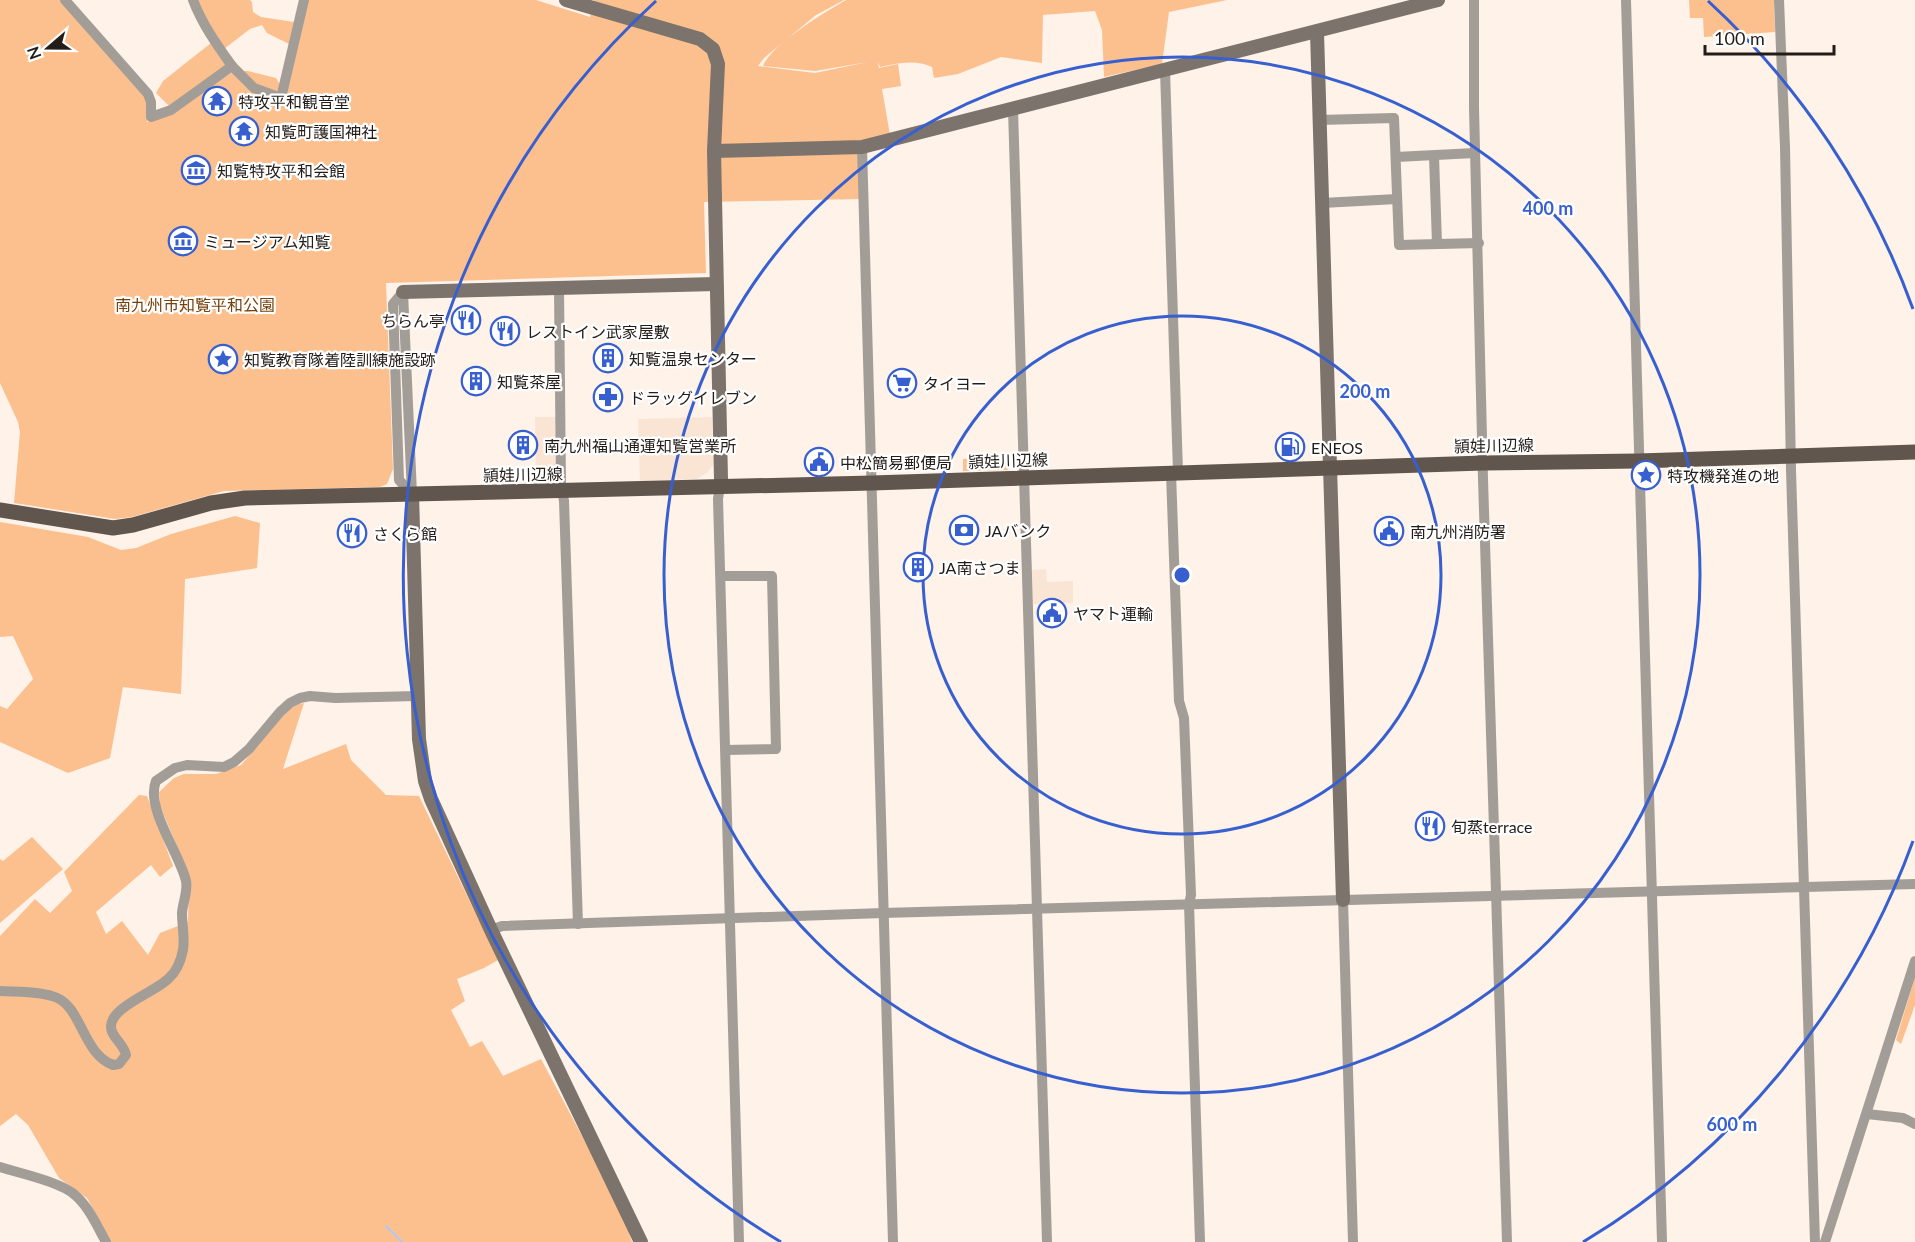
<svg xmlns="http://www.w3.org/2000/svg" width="1915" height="1242" viewBox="0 0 1915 1242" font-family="Lato,'Noto Sans JP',sans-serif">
	<rect width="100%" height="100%" fill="#fef2e9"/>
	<g fill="#fae5d5">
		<path d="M535,417H556V478L549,484H536Z"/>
		<path d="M712,417L713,465L708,472L697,479L640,481L638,419Z"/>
		<path d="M1046,569L1047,582L1073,581V603L1033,604L1032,570Z"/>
	</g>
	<g fill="#fcc08f">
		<path d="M0,0H60L144,95L147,103V122L171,113L234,71H248L276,78L281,86L308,0H536L590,17L594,0H844L816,15L764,58L758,66L815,73L868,62L815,71L763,66C772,44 825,12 846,0H1227L1169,12L1162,64L1104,77L1102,30L1095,11L1043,15L1042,63L1001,57L958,74L934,78L932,67C916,59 896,63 880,67L878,62L879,68L898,64L901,86L882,89L890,135L858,142L860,199L704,202L706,273L386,283L393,469L387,484L380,487L224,491L132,517L115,519L14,503L20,432L18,422L0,383Z"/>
		<path d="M197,0H250L252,2L253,12L261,17L294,22L289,44L267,33L262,25L250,29L224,49L202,13Z"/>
		<path d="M1689,0H1774L1775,32L1704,37L1703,18H1690Z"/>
		<path d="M211,43L228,66L170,107L156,93L163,81Z"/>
		<path d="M1003,458L1008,470L963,471V459Z"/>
		<path d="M235,516L260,523L257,568L185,579L181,694L123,687L110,758L68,773L0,742V706L7,709L33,679L13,636L0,637V522L88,537L121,550L136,548L171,534Z"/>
		<path d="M304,703L283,769L346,744L351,760L386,795L419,796L498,960L484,968L457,979L465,1001L451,1010L470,1047L482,1041L503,1076L541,1059L621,1209L632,1242H111L87,1198L59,1178L28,1125L16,1114L0,1126V936L35,899L50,913L72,891L64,872L139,795L147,796L173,866L160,877L151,865L96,912L106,934L122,921L148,955L160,933L188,922L189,875L160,806L159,792L174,778L184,774H216L241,765L288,710L299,704Z"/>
		<path d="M32,837L63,869L0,923V859L3,861Z"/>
		<path d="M1915,977V1005L1901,1044L1896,1040Z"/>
	</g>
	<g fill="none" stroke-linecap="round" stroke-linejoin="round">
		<path stroke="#afc7fa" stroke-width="2" d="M386,1226L402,1242"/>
		<g stroke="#a39d98" stroke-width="10">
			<path d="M65,0L148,94L151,102V117L171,110L232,66L254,88L281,98L304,0"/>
			<path d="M193,0C202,24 217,45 232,66"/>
			<path d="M1474,0V108L1483,479L1507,1242"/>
			<path d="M1626,0L1662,1242"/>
			<path d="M1779,0L1785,147L1791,470L1815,1242"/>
			<path d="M1165,70L1178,472"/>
			<path d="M1013,109L1047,1242"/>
			<path d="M1319,120L1394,118L1399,245L1479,243"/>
			<path d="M862,147L893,1242"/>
			<path d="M1434,156L1437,244"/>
			<path d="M1396,157L1475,153"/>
			<path d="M1322,203L1397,199"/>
			<path d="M559,289L561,486L564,501L578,924"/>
			<path d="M403,292L393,304L399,480L412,494"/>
			<path d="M403,292L412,494"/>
			<path d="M1171,473L1179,701L1184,718L1191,895L1189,904L1200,1242"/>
			<path d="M720,486L718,499L739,1242"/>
			<path d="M721,576H772L776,749L726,750"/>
			<path d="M1343,900L1353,1242"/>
			<path d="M491,930L502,926L883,913L1915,884"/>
			<path d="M0,991C17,992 36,991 52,996C82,1003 81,1053 113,1065L119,1064L126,1055C124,1044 111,1037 111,1027C110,1007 156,992 169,978C177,971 181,960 183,950C185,938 182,925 182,913C183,901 188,892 186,881C180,854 145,808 156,781L175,768L187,765L224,767L234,762L249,749L280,712L290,703L300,698L310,696L335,698L417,696"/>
			<path d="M1867,1114L1903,1118L1915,1124"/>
			<path d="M0,1167C19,1173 61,1182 75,1195C89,1207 97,1226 106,1242"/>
			<path d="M1825,1242L1915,961"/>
		</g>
		<g stroke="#7c736c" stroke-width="14">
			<path d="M566,0L700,39L713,49L718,64L714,151L721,479L720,486"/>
			<path d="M1317,32L1343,900"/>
			<path d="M714,151L862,147L1438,0"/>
			<path d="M403,292L716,284"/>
			<path d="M412,494L419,739L425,781L431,799L491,930L641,1242"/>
		</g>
		<path stroke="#60564e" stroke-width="15" d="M0,510L113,528L133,525L211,503L245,498L872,483L1483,463L1638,461L1915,452"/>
	</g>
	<g fill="none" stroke="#375fcf" stroke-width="3">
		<circle cx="1182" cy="575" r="259"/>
		<circle cx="1182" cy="575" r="518"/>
		<path d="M1913 841A778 778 0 0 1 1583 1242M781 1242A778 778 0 0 1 656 1M1708 1A778 778 0 0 1 1913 309"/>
	</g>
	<defs>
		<g id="temple-ring" transform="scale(1.5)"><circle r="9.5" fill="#fff" stroke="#375fcf" stroke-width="1.5"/><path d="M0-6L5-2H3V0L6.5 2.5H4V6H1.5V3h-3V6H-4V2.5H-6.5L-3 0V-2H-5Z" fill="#375fcf"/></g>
		<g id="museum-ring" transform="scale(1.5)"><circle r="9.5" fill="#fff" stroke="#375fcf" stroke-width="1.5"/><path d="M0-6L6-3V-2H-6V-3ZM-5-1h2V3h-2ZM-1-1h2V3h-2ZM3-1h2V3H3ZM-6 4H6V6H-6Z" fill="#375fcf"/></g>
		<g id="restaurant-ring" transform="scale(1.5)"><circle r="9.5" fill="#fff" stroke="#375fcf" stroke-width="1.5"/><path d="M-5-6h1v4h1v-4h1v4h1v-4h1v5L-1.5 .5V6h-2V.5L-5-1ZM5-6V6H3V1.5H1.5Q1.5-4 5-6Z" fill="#375fcf"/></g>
		<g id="building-ring" transform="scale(1.5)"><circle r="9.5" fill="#fff" stroke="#375fcf" stroke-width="1.5"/><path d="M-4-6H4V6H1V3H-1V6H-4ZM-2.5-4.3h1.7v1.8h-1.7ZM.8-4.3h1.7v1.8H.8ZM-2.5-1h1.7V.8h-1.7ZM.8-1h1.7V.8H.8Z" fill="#375fcf"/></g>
		<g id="sight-ring" transform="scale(1.5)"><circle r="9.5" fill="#fff" stroke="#375fcf" stroke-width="1.5"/><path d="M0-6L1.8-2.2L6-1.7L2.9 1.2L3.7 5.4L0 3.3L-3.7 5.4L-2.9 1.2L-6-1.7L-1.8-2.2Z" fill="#375fcf"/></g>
		<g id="supermarket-ring" transform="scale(1.5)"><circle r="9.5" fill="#fff" stroke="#375fcf" stroke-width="1.5"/><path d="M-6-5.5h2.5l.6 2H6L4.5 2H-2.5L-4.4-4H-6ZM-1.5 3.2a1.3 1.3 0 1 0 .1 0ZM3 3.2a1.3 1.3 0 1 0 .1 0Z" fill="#375fcf"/></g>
		<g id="pharmacy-ring" transform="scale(1.5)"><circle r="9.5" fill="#fff" stroke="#375fcf" stroke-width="1.5"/><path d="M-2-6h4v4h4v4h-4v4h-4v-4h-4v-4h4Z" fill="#375fcf"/></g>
		<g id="fuel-ring" transform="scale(1.5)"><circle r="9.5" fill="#fff" stroke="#375fcf" stroke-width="1.5"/><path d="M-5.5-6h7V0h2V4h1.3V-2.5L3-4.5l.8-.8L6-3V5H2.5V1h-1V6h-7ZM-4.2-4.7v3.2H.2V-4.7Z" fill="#375fcf"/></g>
		<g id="civic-ring" transform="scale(1.5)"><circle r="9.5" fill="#fff" stroke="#375fcf" stroke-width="1.5"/><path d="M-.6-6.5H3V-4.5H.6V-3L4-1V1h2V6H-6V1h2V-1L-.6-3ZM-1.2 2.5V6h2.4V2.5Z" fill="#375fcf"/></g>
		<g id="bank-ring" transform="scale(1.5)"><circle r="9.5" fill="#fff" stroke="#375fcf" stroke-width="1.5"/><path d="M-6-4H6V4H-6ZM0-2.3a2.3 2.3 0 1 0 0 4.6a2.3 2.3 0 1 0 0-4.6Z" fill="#375fcf"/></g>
	</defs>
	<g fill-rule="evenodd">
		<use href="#temple-ring" x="217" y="101"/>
		<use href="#temple-ring" x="244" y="131"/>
		<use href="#museum-ring" x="196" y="170"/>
		<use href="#museum-ring" x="183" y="241"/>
		<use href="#restaurant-ring" x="466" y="320"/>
		<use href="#restaurant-ring" x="505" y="331"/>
		<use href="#building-ring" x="608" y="358"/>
		<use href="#sight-ring" x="223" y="359"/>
		<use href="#building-ring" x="476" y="381"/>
		<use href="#supermarket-ring" x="902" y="383"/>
		<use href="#pharmacy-ring" x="608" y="397"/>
		<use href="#building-ring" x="523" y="445"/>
		<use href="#fuel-ring" x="1290" y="447"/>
		<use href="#civic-ring" x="819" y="462"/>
		<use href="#sight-ring" x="1646" y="475"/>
		<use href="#bank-ring" x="964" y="530"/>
		<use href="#civic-ring" x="1389" y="531"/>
		<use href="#restaurant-ring" x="352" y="533"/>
		<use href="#building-ring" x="918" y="567"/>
		<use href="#civic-ring" x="1052" y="613"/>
		<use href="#restaurant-ring" x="1430" y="826"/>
	</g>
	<g text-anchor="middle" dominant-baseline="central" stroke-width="4.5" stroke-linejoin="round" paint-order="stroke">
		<g font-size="16" fill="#231d19" stroke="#fff" text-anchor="start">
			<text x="238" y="101">特攻平和観音堂</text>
			<text x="265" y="131">知覧町護国神社</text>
			<text x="217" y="170">知覧特攻平和会館</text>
			<text x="204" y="241">ミュージアム知覧</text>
			<text x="445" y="320" text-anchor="end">ちらん亭</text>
			<text x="526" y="331">レストイン武家屋敷</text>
			<text x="629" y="358">知覧温泉センター</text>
			<text x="244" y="359">知覧教育隊着陸訓練施設跡</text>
			<text x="497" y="381">知覧茶屋</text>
			<text x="923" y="383">タイヨー</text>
			<text x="629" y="397">ドラッグイレブン</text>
			<text x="544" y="445">南九州福山通運知覧営業所</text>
			<text x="1311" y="447">ENEOS</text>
			<text x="840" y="462">中松簡易郵便局</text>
			<text x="1667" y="475">特攻機発進の地</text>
			<text x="985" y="530">JAバンク</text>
			<text x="1410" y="531">南九州消防署</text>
			<text x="373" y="533">さくら館</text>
			<text x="939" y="567">JA南さつま</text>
			<text x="1073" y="613">ヤマト運輸</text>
			<text x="1451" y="826">旬蒸terrace</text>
		</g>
		<g font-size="16" fill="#75410c" stroke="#fff">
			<text x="195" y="304">南九州市知覧平和公園</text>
		</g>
		<g font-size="16" fill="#231d19" stroke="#fff">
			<text transform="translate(1494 445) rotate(-1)">頴娃川辺線</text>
			<text transform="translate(1008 460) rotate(-2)">頴娃川辺線</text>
			<text transform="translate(523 474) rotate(-1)">頴娃川辺線</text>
		</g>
	</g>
	<circle cx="1182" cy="575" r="9" fill="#375fcf" stroke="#fff" stroke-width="3"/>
	<g font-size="18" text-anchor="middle" font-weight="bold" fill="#375fcf" stroke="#fff" stroke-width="4.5" stroke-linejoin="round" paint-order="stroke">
		<text x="1548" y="215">400 m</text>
		<text x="1365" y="398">200 m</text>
		<text x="1732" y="1131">600 m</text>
	</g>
	<g transform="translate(48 48) rotate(250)" stroke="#ffffff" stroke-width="4.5" paint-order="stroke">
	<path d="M0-4.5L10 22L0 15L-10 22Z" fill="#231d19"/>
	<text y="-9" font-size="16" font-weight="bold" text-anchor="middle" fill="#231d19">N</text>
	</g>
	<path d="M1705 45v9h129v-9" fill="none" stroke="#231d19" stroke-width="3"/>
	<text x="1714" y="45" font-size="18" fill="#231d19" stroke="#ffffff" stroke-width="4.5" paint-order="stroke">100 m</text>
</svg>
